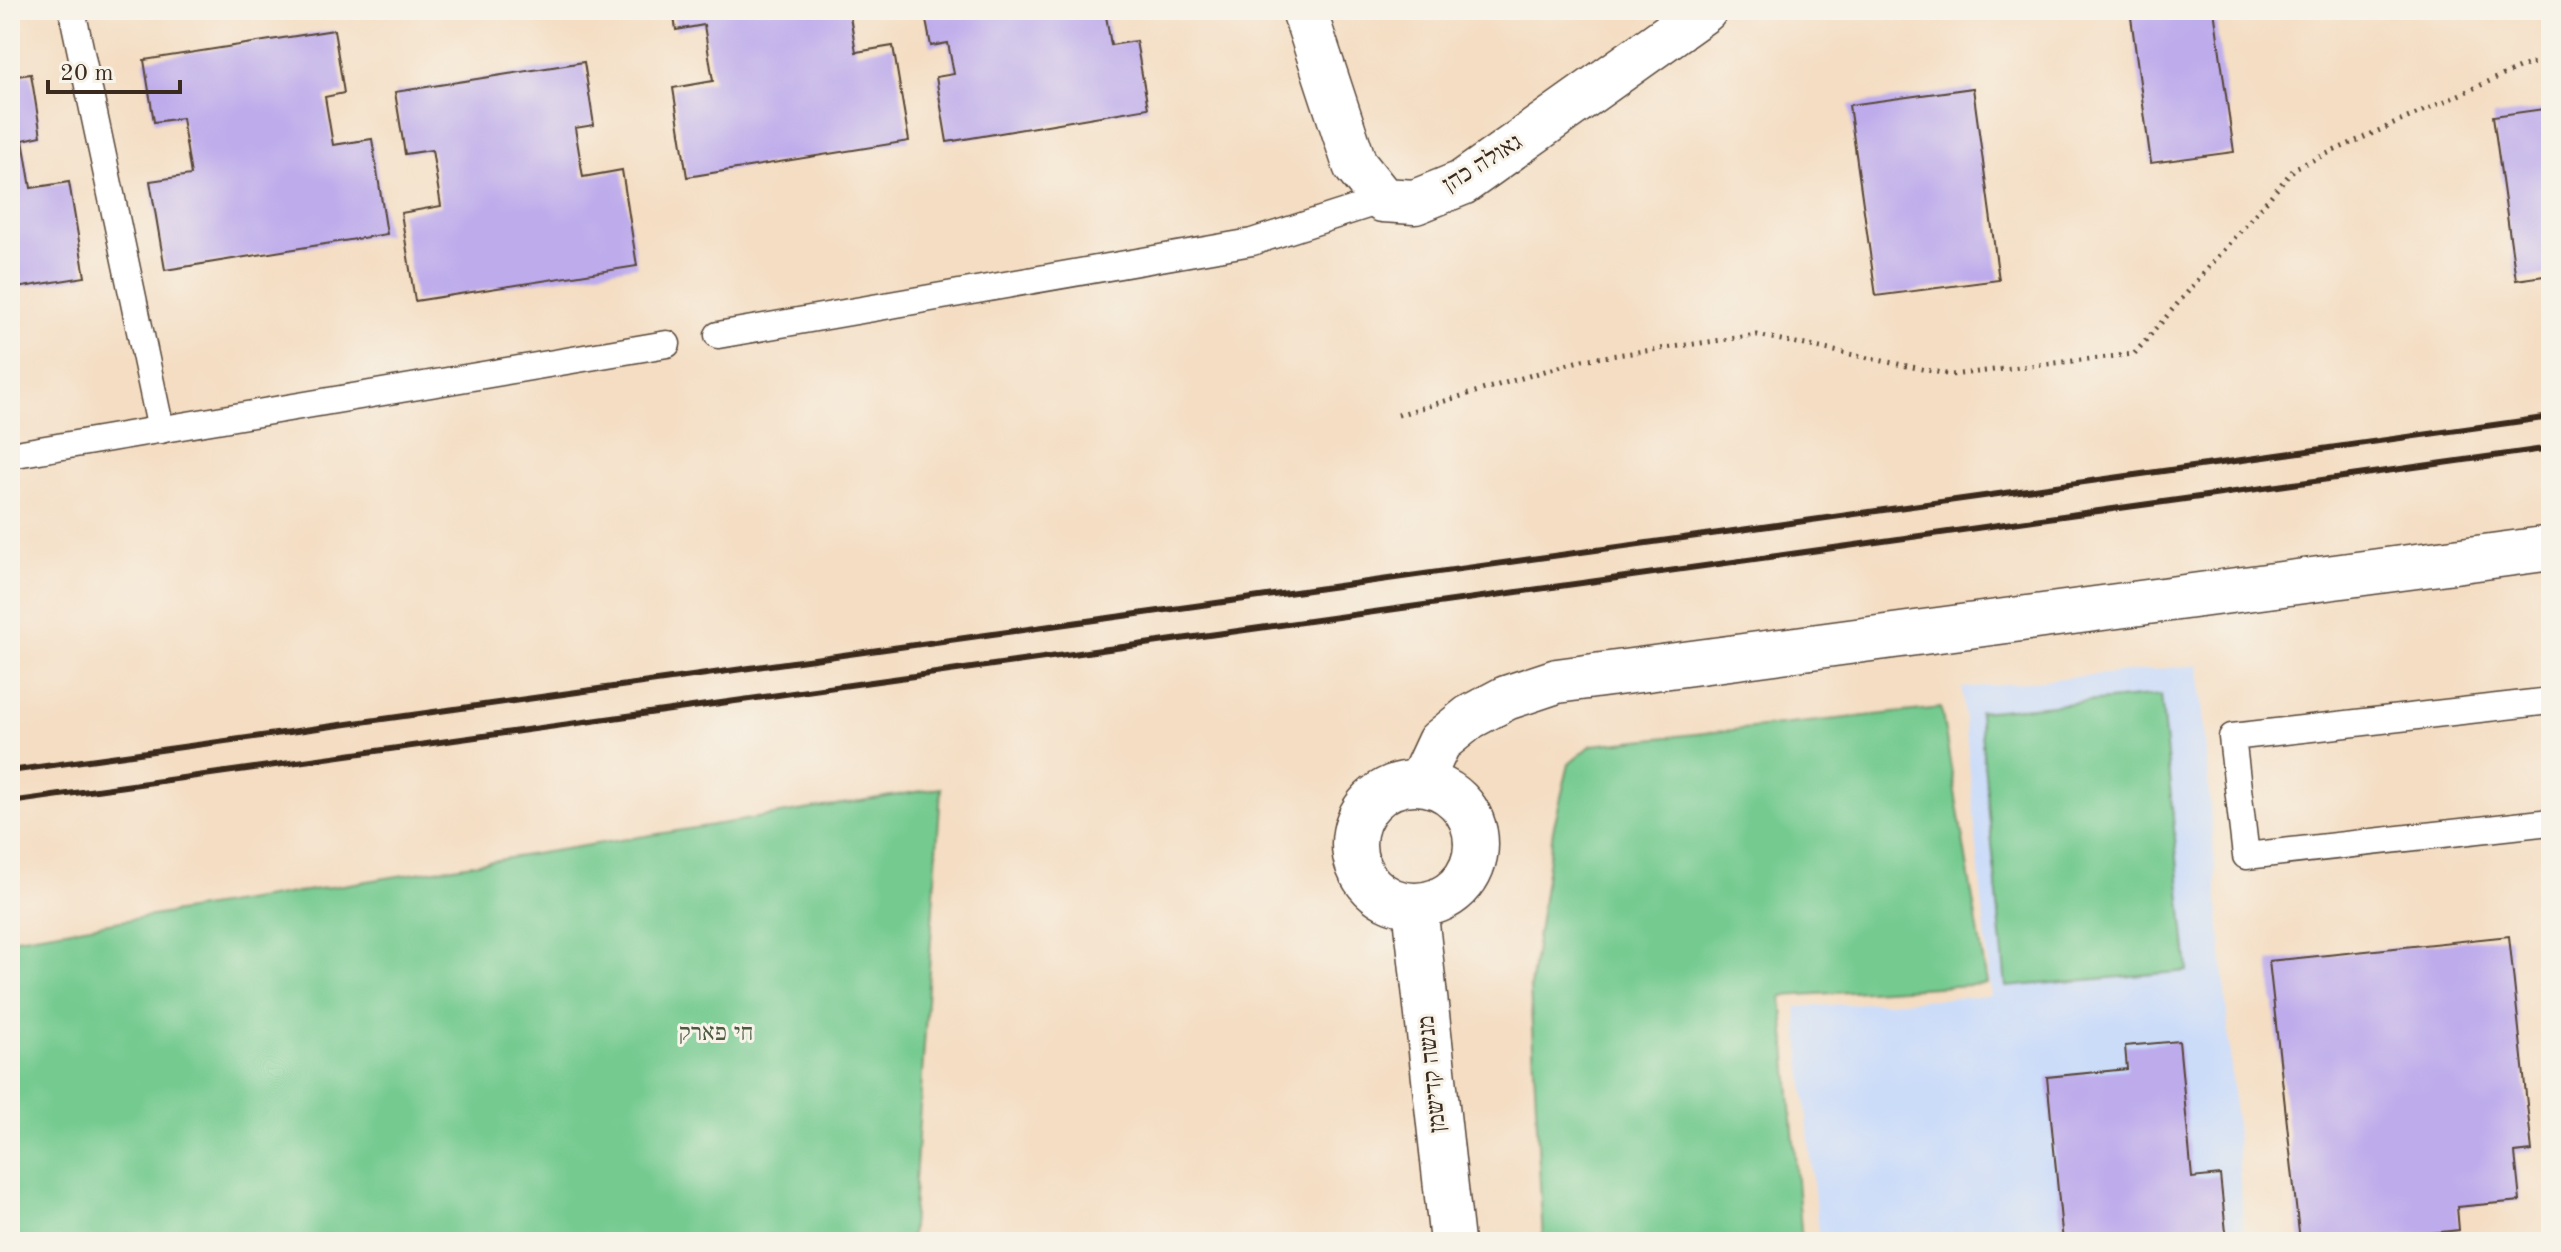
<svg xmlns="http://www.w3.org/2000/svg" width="2561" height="1252" viewBox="0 0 2561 1252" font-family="'Old Standard TT','Frank Ruhl Libre',serif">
	<rect width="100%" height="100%" fill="#f7f3e8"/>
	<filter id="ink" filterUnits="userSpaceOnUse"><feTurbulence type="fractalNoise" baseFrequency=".0125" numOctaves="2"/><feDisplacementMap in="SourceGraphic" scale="16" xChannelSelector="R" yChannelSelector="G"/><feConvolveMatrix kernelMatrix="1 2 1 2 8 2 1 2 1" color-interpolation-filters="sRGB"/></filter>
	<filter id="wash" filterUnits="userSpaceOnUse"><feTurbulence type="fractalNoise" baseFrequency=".006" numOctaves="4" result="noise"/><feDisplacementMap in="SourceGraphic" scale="32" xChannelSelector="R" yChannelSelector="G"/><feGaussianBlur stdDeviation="1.8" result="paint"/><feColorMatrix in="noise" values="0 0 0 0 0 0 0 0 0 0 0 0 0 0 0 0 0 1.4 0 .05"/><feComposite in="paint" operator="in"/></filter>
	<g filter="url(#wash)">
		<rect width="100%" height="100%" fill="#f4ddc2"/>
		<path fill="#cbdcf9" d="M2199,665L2245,1242H1819L1796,1007L1991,996L1962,688Z"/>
		<g fill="#74ca90" stroke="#587a57" stroke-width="2">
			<path d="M2161,695L2188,971L2006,987L1979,712Z"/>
			<path d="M1941,708L1987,984L1782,996L1802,1242H1543L1530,988L1553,830L1569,764L1592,745Z"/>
			<path d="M941,788L911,1242H10V939Z"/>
		</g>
		<g id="blocks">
			<g fill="#bdabeb">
				<path d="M673,10H849L856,52L893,46L909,141L687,177L673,88L713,81L704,25L676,30Z"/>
				<path d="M924,10H1105L1111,45L1136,41L1148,108L947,142L936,77L954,74L948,43L931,46Z"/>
				<path d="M2130,10H2214L2234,152L2151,163Z"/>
				<path d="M2489,10H2527V12L2490,17Z"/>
				<path d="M334,30L344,93L325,97L333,145L372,139L387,234L165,270L150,181L191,175L182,118L154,122L144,60Z"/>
				<path d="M584,62L594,125L575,128L583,177L622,170L637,266L415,301L401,213L441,206L432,150L405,154L395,92Z"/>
				<path d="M31,74L41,136L23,140L31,188L69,182L85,277L10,289V77Z"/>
				<path d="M1973,88L1999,280L1876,296L1849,105Z"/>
				<path d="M2551,108V275L2516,280L2493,116Z"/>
				<path d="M2509,936L2532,1151L2515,1153L2520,1201L2457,1207L2459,1230L2384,1238L2385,1242H2300L2269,961Z"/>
				<path d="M2179,1041L2192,1178L2220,1175L2227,1242H2063L2047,1077L2127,1069L2125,1046Z"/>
			</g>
		</g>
	</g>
	<g filter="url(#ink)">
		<use href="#blocks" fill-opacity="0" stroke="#574537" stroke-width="2"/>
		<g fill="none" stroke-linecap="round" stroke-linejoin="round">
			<g stroke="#574537" stroke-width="29">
				<g id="lane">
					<path d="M72,10L161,430"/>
					<path d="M718,335L1252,242L1383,200"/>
					<path d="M10,455L667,344"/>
					<path d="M2551,701L2232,737L2246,856L2551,822"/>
				</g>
			</g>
			<g stroke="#574537" stroke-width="47">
				<g id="street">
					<path d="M1304,10L1355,165L1383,200L1415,202L1462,183L1705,10"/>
					<path d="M1420,783L1439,742L1470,717L1506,698L1557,681L2551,548"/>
					<circle cx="1415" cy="844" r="61"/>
					<path d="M1415,906L1452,1242"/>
				</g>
			</g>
			<path stroke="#574537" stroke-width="5" stroke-dasharray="2 6" stroke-linecap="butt" d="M1398,415L1582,360L1757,335L1951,375L2134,354L2295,168L2528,64L2551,62"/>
			<use href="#lane" stroke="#fff" stroke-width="26"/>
			<use href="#street" stroke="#fff" stroke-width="44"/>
			<g stroke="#3b2a1e" stroke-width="6">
				<path d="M10,771L2551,417"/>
				<path d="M10,802L2551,448"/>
			</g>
		</g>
	</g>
	<g text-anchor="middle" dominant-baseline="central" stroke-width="6" stroke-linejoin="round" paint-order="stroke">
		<g font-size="24" fill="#3b2a1e" stroke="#f7f3e8">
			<text transform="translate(1483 164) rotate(-32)">גאולה כהן</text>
			<text transform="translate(1433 1074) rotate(-96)">מנשה קדישמן</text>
		</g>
		<g font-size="24" fill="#4c5a40" stroke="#f7f3e8">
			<text x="716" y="1034">חי פארק</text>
		</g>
	</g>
	<rect width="2561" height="1252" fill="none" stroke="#f7f3e8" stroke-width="40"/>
	<path d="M48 80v12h132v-12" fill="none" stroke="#3b2a1e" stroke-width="4"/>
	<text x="60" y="80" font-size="24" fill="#3b2a1e" stroke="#f7f3e8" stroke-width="6" paint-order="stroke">20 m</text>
</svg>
